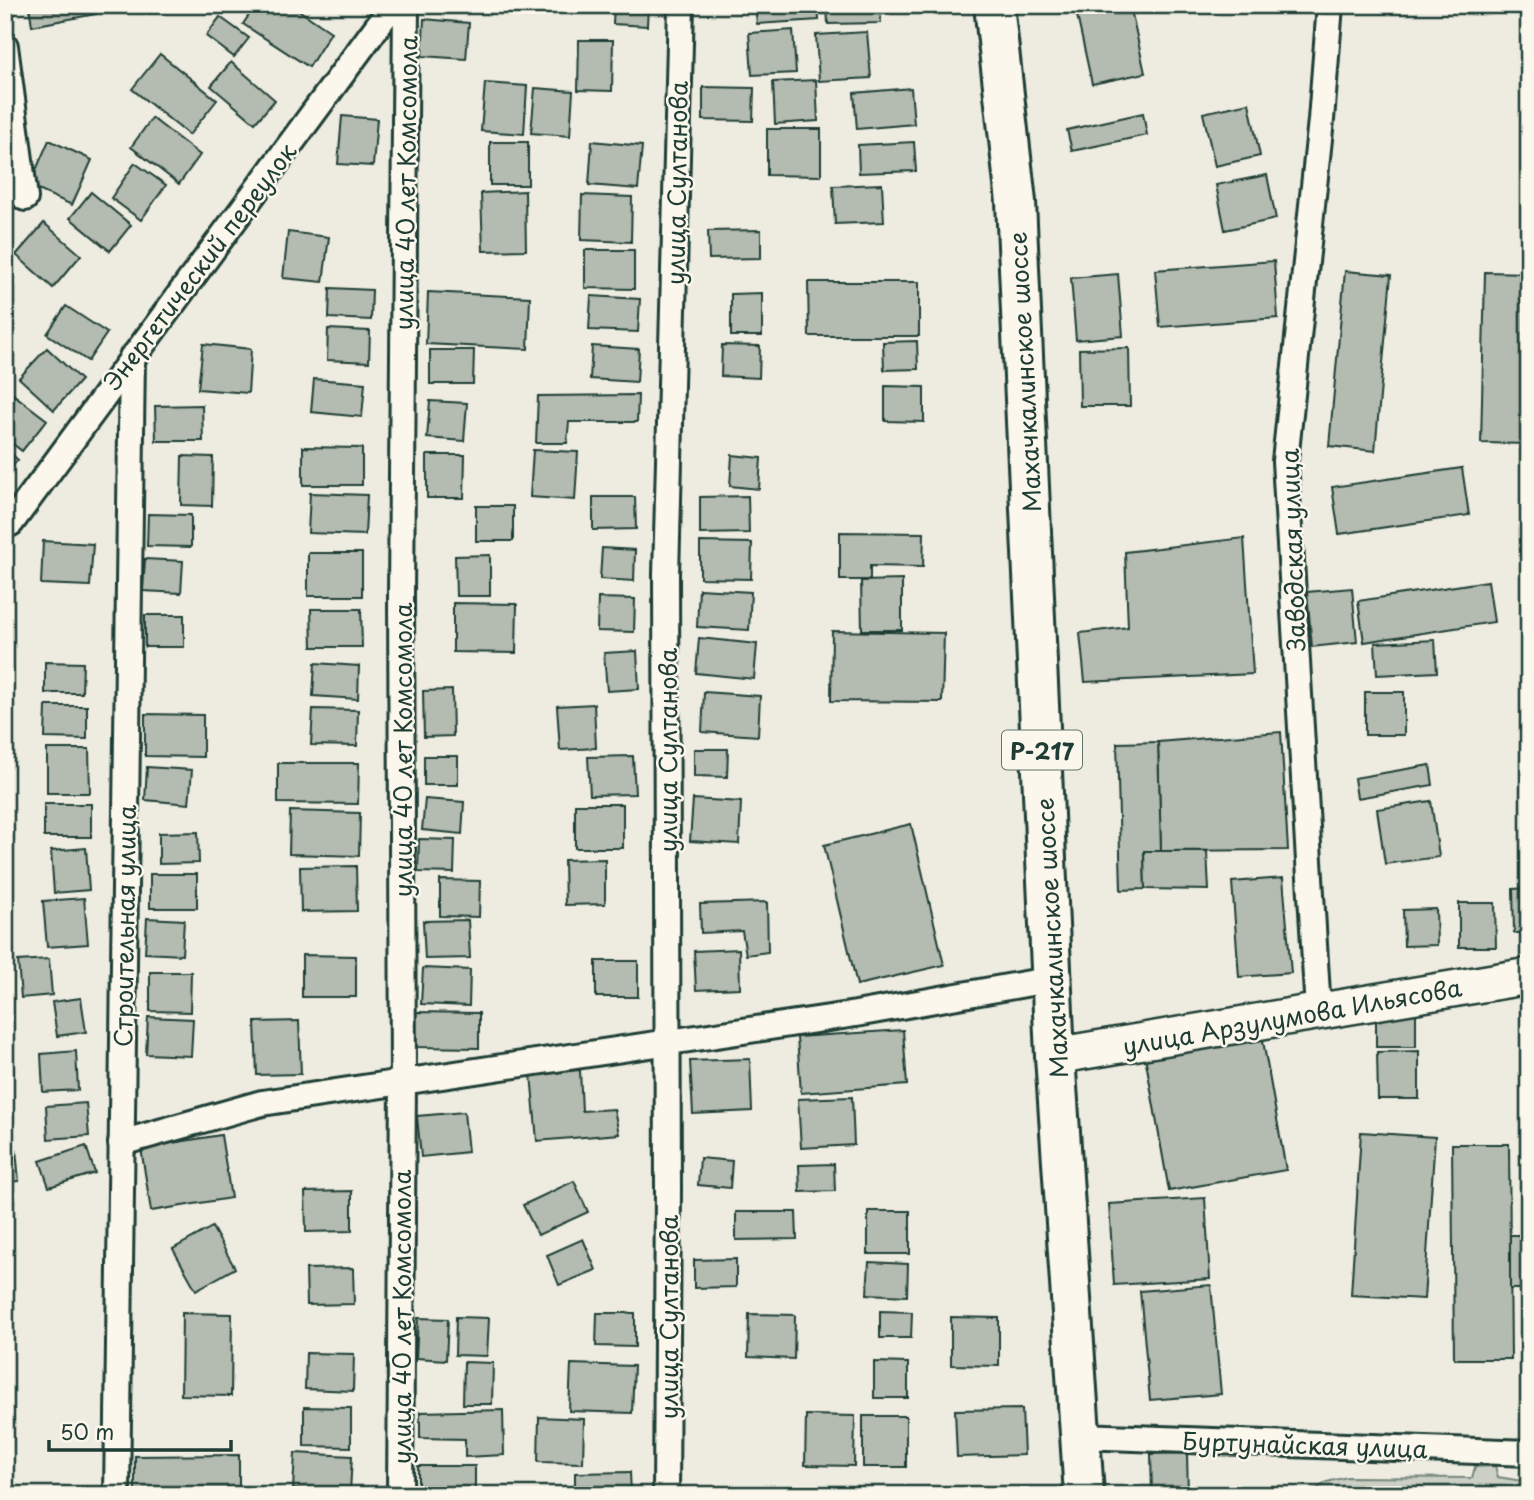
<svg xmlns="http://www.w3.org/2000/svg" width="1534" height="1500" viewBox="0 0 1534 1500" font-family="'Playpen Sans',sans-serif">
	<rect width="100%" height="100%" fill="#eeece1"/>
	<filter id="ink" filterUnits="userSpaceOnUse"><feTurbulence type="fractalNoise" baseFrequency=".0143" numOctaves="2"/><feDisplacementMap in="SourceGraphic" scale="14" xChannelSelector="R" yChannelSelector="G"/><feConvolveMatrix kernelMatrix="1 2 1 2 8 2 1 2 1" color-interpolation-filters="sRGB"/></filter>
	<g filter="url(#ink)">
		<path fill="#cbcfc4" stroke="#75867c" stroke-width="2" d="M1495,1466L1498,1477L1529,1482V1495H1307L1327,1482L1347,1477L1472,1478L1475,1467Z"/>
		<g fill="#b4bbb0" stroke="#1f3d34" stroke-width="2">
			<path d="M29,5H95L96,14L32,26Z"/>
			<path d="M256,5H291L331,32L309,67L243,24Z"/>
			<path d="M614,5H648L647,26L613,24Z"/>
			<path d="M755,5H818L819,20L757,24Z"/>
			<path d="M827,5H880L881,23L828,24Z"/>
			<path d="M1101,5H1130L1145,73L1092,84L1076,11Z"/>
			<path d="M220,17L249,38L234,57L206,36Z"/>
			<path d="M424,19L469,23L466,59L422,56Z"/>
			<path d="M793,30L796,73L752,75L749,33Z"/>
			<path d="M867,32L871,78L819,81L816,35Z"/>
			<path d="M579,40H613L612,91L578,90Z"/>
			<path d="M160,54L217,100L189,135L132,89Z"/>
			<path d="M231,62L275,100L255,123L211,86Z"/>
			<path d="M816,80L818,121L775,124L773,82Z"/>
			<path d="M485,83L527,86L524,134L481,131Z"/>
			<path d="M703,87L754,88L753,121L703,120Z"/>
			<path d="M535,88L573,91L570,136L531,133Z"/>
			<path d="M911,88L914,124L857,129L854,93Z"/>
			<path d="M1249,103L1260,156L1215,166L1203,113Z"/>
			<path d="M1143,113L1147,135L1072,151L1067,130Z"/>
			<path d="M342,116L377,119L373,166L338,164Z"/>
			<path d="M152,118L200,155L179,184L131,147Z"/>
			<path d="M767,129H821V176L767,175Z"/>
			<path d="M49,140L92,160L72,205L29,186Z"/>
			<path d="M592,141L642,146L638,189L589,185Z"/>
			<rect x="490" y="142" width="38" height="43"/>
			<path d="M914,142L916,171L859,173L858,145Z"/>
			<path d="M135,163L166,185L141,220L111,198Z"/>
			<path d="M1267,175L1276,219L1225,230L1216,185Z"/>
			<path d="M882,184L884,222L835,224L833,186Z"/>
			<path d="M525,191L526,250L483,251L481,193Z"/>
			<path d="M91,192L131,225L110,251L70,218Z"/>
			<path d="M582,195L632,197L631,242L581,240Z"/>
			<path d="M44,223L81,255L53,288L16,255Z"/>
			<path d="M761,230V258L709,259L708,231Z"/>
			<path d="M288,232L329,237L323,282L283,278Z"/>
			<path d="M585,250H634V289L585,288Z"/>
			<path d="M1274,261L1278,318L1160,327L1155,270Z"/>
			<path d="M1345,271L1391,275L1375,451L1329,446Z"/>
			<path d="M1485,272L1529,273V444L1481,443Z"/>
			<path d="M1118,274L1123,336L1076,340L1071,278Z"/>
			<path d="M808,282H919V336H809Z"/>
			<path d="M330,288L372,290L371,320L329,318Z"/>
			<path d="M428,292L530,297L528,349L426,344Z"/>
			<path d="M762,293V336H731V294Z"/>
			<path d="M591,296L640,299L638,332L589,330Z"/>
			<path d="M66,306L107,333L88,361L47,334Z"/>
			<path d="M328,329L370,331L369,362L327,360Z"/>
			<path d="M917,341L918,369L884,370L883,342Z"/>
			<path d="M203,344L251,349L248,393L198,389Z"/>
			<path d="M722,345L760,346L759,378L721,376Z"/>
			<path d="M592,346L639,349L637,382L590,379Z"/>
			<path d="M47,348L81,380L54,410L19,378Z"/>
			<path d="M1129,348L1130,406H1080L1079,349Z"/>
			<path d="M430,350H474L473,384H430Z"/>
			<path d="M314,379L365,383L362,417L311,412Z"/>
			<path d="M885,386L924,387V422L885,421Z"/>
			<path d="M5,388L47,420L22,451L5,438Z"/>
			<path d="M638,395L637,422H569L567,443H536L538,396Z"/>
			<path d="M430,401L467,403L464,441L427,438Z"/>
			<path d="M202,405L203,441H156L155,406Z"/>
			<path d="M303,447L362,448V485H303Z"/>
			<path d="M5,448L18,460L5,474Z"/>
			<path d="M533,450L578,452L575,500L530,497Z"/>
			<path d="M427,455H465L464,498H427Z"/>
			<path d="M732,455L761,458L759,489L730,486Z"/>
			<path d="M182,456L213,457L212,506L181,505Z"/>
			<path d="M1462,468L1469,515L1339,534L1332,487Z"/>
			<path d="M310,493L367,495L365,535L308,533Z"/>
			<path d="M748,496L749,533L700,534V497Z"/>
			<path d="M593,497H635L636,529L593,530Z"/>
			<rect x="476" y="506" width="37" height="35"/>
			<path d="M148,514L191,515V547L147,546Z"/>
			<path d="M840,532L924,533L923,567L870,566V580H840Z"/>
			<path d="M1244,538L1253,674L1085,682L1080,633L1128,627L1125,552Z"/>
			<path d="M43,541L93,544L90,586L41,584Z"/>
			<path d="M700,542L752,543L751,579L700,578Z"/>
			<path d="M602,548L635,550L634,581L600,579Z"/>
			<rect x="308" y="553" width="54" height="43"/>
			<path d="M490,555V596H456L455,556Z"/>
			<path d="M145,559L183,561L181,593L143,591Z"/>
			<path d="M902,580V630H862L861,581Z"/>
			<path d="M1488,581L1494,622L1364,642L1358,601Z"/>
			<path d="M1352,588L1357,642L1312,647L1307,592Z"/>
			<path d="M699,589L751,592L749,630L697,627Z"/>
			<path d="M598,598L635,599L634,632L597,631Z"/>
			<path d="M453,603L517,604L516,653L453,652Z"/>
			<path d="M311,609H361L362,647H312Z"/>
			<rect x="145" y="615" width="39" height="32"/>
			<path d="M832,631L944,633L942,702L831,701Z"/>
			<path d="M699,638L757,644L754,679L696,673Z"/>
			<path d="M1435,640L1437,672L1377,675L1375,643Z"/>
			<path d="M637,651L639,689L607,691L604,653Z"/>
			<path d="M45,662L83,663L82,693H45Z"/>
			<path d="M315,663L359,666L358,699L313,696Z"/>
			<path d="M452,690L453,736L424,737L423,691Z"/>
			<path d="M704,692L760,696L758,736L702,732Z"/>
			<rect x="1365" y="692" width="39" height="43"/>
			<path d="M594,704L596,748L560,750L557,706Z"/>
			<path d="M46,706H87V739L45,738Z"/>
			<path d="M313,709L358,710L357,746L311,745Z"/>
			<path d="M145,714L203,715V757L145,756Z"/>
			<path d="M1281,732L1288,850L1161,851L1158,742Z"/>
			<path d="M1158,742L1161,851H1144L1145,889L1121,890L1117,743Z"/>
			<path d="M47,749H89L90,793H47Z"/>
			<path d="M694,749H728L727,777L694,776Z"/>
			<rect x="424" y="756" width="34" height="29"/>
			<path d="M633,756L635,794L590,795L588,757Z"/>
			<path d="M278,763H359L358,804L278,803Z"/>
			<path d="M1430,765L1433,785L1357,798L1354,778Z"/>
			<path d="M147,767L192,770L189,804L145,800Z"/>
			<path d="M425,799L464,802L462,834L422,830Z"/>
			<path d="M693,799L741,802L739,844L690,841Z"/>
			<path d="M1431,801L1439,857L1385,864L1377,809Z"/>
			<rect x="44" y="804" width="47" height="33"/>
			<rect x="575" y="804" width="48" height="44"/>
			<path d="M290,811L360,813L359,856L289,854Z"/>
			<path d="M911,824L944,965L857,985L824,845Z"/>
			<path d="M198,832L199,863L159,864V833Z"/>
			<path d="M419,839L455,840L454,873L418,872Z"/>
			<path d="M86,848L89,890L54,893L51,851Z"/>
			<path d="M1144,851H1207L1209,890L1145,889Z"/>
			<path d="M605,859V904L565,905L564,860Z"/>
			<path d="M356,866L357,911L301,912L300,867Z"/>
			<rect x="150" y="874" width="47" height="34"/>
			<path d="M1283,878L1291,973L1239,977L1232,882Z"/>
			<path d="M440,880L480,881L479,917L440,916Z"/>
			<path d="M1529,888V933H1514L1513,889Z"/>
			<path d="M84,898L88,944L47,947L43,901Z"/>
			<path d="M767,902L768,952L746,955L742,931L701,933L700,904Z"/>
			<path d="M1459,903H1495L1496,947H1459Z"/>
			<path d="M1436,909L1437,945L1404,946L1403,910Z"/>
			<path d="M147,918L184,920L182,955L145,953Z"/>
			<path d="M468,920L470,958L425,959L423,921Z"/>
			<path d="M739,949L740,988L696,990L694,951Z"/>
			<path d="M302,955L356,956V997H302Z"/>
			<path d="M49,959L52,995L21,998L18,961Z"/>
			<rect x="596" y="961" width="42" height="36"/>
			<path d="M423,968L470,970L469,1006L421,1004Z"/>
			<path d="M150,972H191L190,1012L150,1011Z"/>
			<path d="M81,998L86,1032L57,1036L52,1002Z"/>
			<path d="M415,1012L479,1013V1048L414,1047Z"/>
			<rect x="1376" y="1014" width="40" height="33"/>
			<path d="M148,1017L193,1019L191,1056L146,1054Z"/>
			<path d="M299,1021L301,1074L257,1075L255,1022Z"/>
			<path d="M903,1030L907,1085L801,1093L797,1037Z"/>
			<path d="M1262,1035L1286,1170L1169,1191L1145,1056Z"/>
			<path d="M76,1051L78,1090L43,1092L41,1054Z"/>
			<path d="M1419,1051V1099H1378L1377,1052Z"/>
			<path d="M750,1059L752,1111L693,1114L690,1061Z"/>
			<path d="M580,1070L582,1111L614,1109L619,1134L537,1141L531,1074Z"/>
			<path d="M852,1097L854,1145L801,1148L798,1099Z"/>
			<path d="M86,1103L89,1136L48,1139L46,1106Z"/>
			<path d="M464,1112L468,1152L421,1157L417,1116Z"/>
			<path d="M1361,1132L1435,1137L1424,1299L1351,1295Z"/>
			<path d="M221,1135L231,1198L151,1211L141,1148Z"/>
			<path d="M1452,1144H1509L1511,1359H1454Z"/>
			<path d="M86,1146L95,1173L49,1187L40,1161Z"/>
			<path d="M16,1149L19,1181L5,1182V1150Z"/>
			<path d="M700,1158L732,1161L730,1188L698,1185Z"/>
			<path d="M834,1164L835,1191L800,1192L799,1165Z"/>
			<path d="M574,1181L588,1212L538,1235L523,1205Z"/>
			<path d="M352,1191V1231L306,1232L305,1192Z"/>
			<path d="M1205,1198L1210,1279L1114,1285L1109,1204Z"/>
			<rect x="868" y="1211" width="42" height="43"/>
			<path d="M736,1212H796L797,1239L736,1240Z"/>
			<path d="M212,1227L235,1268L196,1290L173,1249Z"/>
			<rect x="1510" y="1235" width="19" height="54"/>
			<path d="M583,1239L596,1270L559,1285L547,1255Z"/>
			<path d="M736,1259V1287L694,1288V1260Z"/>
			<path d="M869,1262L908,1264L907,1296L867,1294Z"/>
			<path d="M353,1268L354,1304L307,1305L306,1269Z"/>
			<path d="M1211,1285L1221,1394L1150,1400L1140,1291Z"/>
			<path d="M880,1311L912,1312L911,1338H880Z"/>
			<path d="M182,1313L232,1314L231,1396L181,1395Z"/>
			<path d="M597,1313H635V1347L596,1346Z"/>
			<path d="M749,1314L795,1315L794,1359L748,1357Z"/>
			<path d="M456,1317L489,1318L487,1356L455,1355Z"/>
			<path d="M951,1317L999,1318V1366L951,1365Z"/>
			<path d="M418,1318L448,1319L446,1360L416,1358Z"/>
			<path d="M306,1353L354,1354L353,1391L305,1389Z"/>
			<path d="M464,1362L493,1363L492,1404H463Z"/>
			<path d="M874,1362L908,1363V1398H874Z"/>
			<path d="M571,1364L634,1366L632,1413L569,1411Z"/>
			<path d="M304,1407L351,1408V1447L304,1446Z"/>
			<path d="M1022,1409L1024,1455L957,1457L955,1410Z"/>
			<path d="M503,1410L504,1455L465,1457V1439L420,1438V1412Z"/>
			<path d="M806,1415L855,1416L854,1466L805,1465Z"/>
			<rect x="863" y="1416" width="43" height="51"/>
			<path d="M539,1417L584,1419L583,1463L538,1462Z"/>
			<path d="M295,1453L352,1456L350,1492L293,1489Z"/>
			<path d="M1187,1453L1188,1495H1152L1151,1454Z"/>
			<path d="M239,1455V1495H135V1456Z"/>
			<rect x="418" y="1466" width="57" height="29"/>
			<path d="M630,1472L631,1495H575V1473Z"/>
		</g>
		<g fill="none" stroke-linecap="round" stroke-linejoin="round">
			<g stroke="#1f3d34" stroke-width="30">
				<g id="street">
					<path d="M5,46L25,198"/>
					<path d="M5,526L11,523L393,5"/>
					<path d="M1318,1011L1285,461L1321,120L1330,5"/>
					<path d="M121,1143L262,1103L856,1014L1053,979"/>
					<path d="M1081,1436L1529,1453"/>
					<path d="M117,1495L132,357"/>
					<path d="M400,1495L403,1081L401,594L406,5"/>
					<path d="M666,1495L668,1189L666,575L681,5"/>
				</g>
			</g>
			<g stroke="#1f3d34" stroke-width="40">
				<path id="secondary" d="M1055,1056L1529,976"/>
			</g>
			<g stroke="#1f3d34" stroke-width="44">
				<path id="highway" d="M994,5L1016,202L1055,1056L1084,1495"/>
			</g>
			<use href="#street" stroke="#fbf7ec" stroke-width="24"/>
			<use href="#secondary" stroke="#fbf7ec" stroke-width="35"/>
			<use href="#highway" stroke="#fbf7ec" stroke-width="38"/>
		</g>
	</g>
	<g text-anchor="middle" dominant-baseline="central" stroke-width="5" stroke-linejoin="round" paint-order="stroke">
		<rect fill="#fbf7ec" stroke="#61756b" stroke-width="2" x="1002" y="730.5" width="80" height="39" rx="5"/>
		<g font-size="23" font-weight="bold" fill="#1f3d34">
			<text x="1042" y="750">Р-217</text>
		</g>
		<g font-size="24" fill="#1f3d34" stroke="#fbf7ec">
			<text transform="translate(405 183) rotate(-89)">улица 40 лет Комсомола</text>
			<text transform="translate(676 183) rotate(-89)">улица Султанова</text>
			<text transform="translate(199 266) rotate(-53)">Энергетический переулок</text>
			<text transform="translate(1024 372) rotate(-93)">Махачкалинское шоссе</text>
			<text transform="translate(1292 550) rotate(-92)">Заводская улица</text>
			<text transform="translate(402 750) rotate(-90)">улица 40 лет Комсомола</text>
			<text transform="translate(667 750) rotate(-90)">улица Султанова</text>
			<text transform="translate(124 926) rotate(-89)">Строительная улица</text>
			<text transform="translate(1051 938) rotate(-93)">Махачкалинское шоссе</text>
			<text transform="translate(1292 1016) rotate(-10)">улица Арзулумова Ильясова</text>
			<text transform="translate(401 1317) rotate(-90)">улица 40 лет Комсомола</text>
			<text transform="translate(668 1317) rotate(-90)">улица Султанова</text>
			<text transform="translate(1305 1444) rotate(2)">Буртунайская улица</text>
		</g>
	</g>
	<rect width="1534" height="1500" fill="none" stroke="#fbf7ec" stroke-width="28"/>
	<rect x="14" y="14" width="1506" height="1472" fill="none" stroke="#1f3d34" stroke-width="2.5" filter="url(#ink)"/>
	<path d="M49 1440v10h182v-10" fill="none" stroke="#1f3d34" stroke-width="3.5"/>
	<text x="60" y="1440" font-size="21" fill="#1f3d34" stroke="#fbf7ec" stroke-width="5" paint-order="stroke">50 m</text>
</svg>
